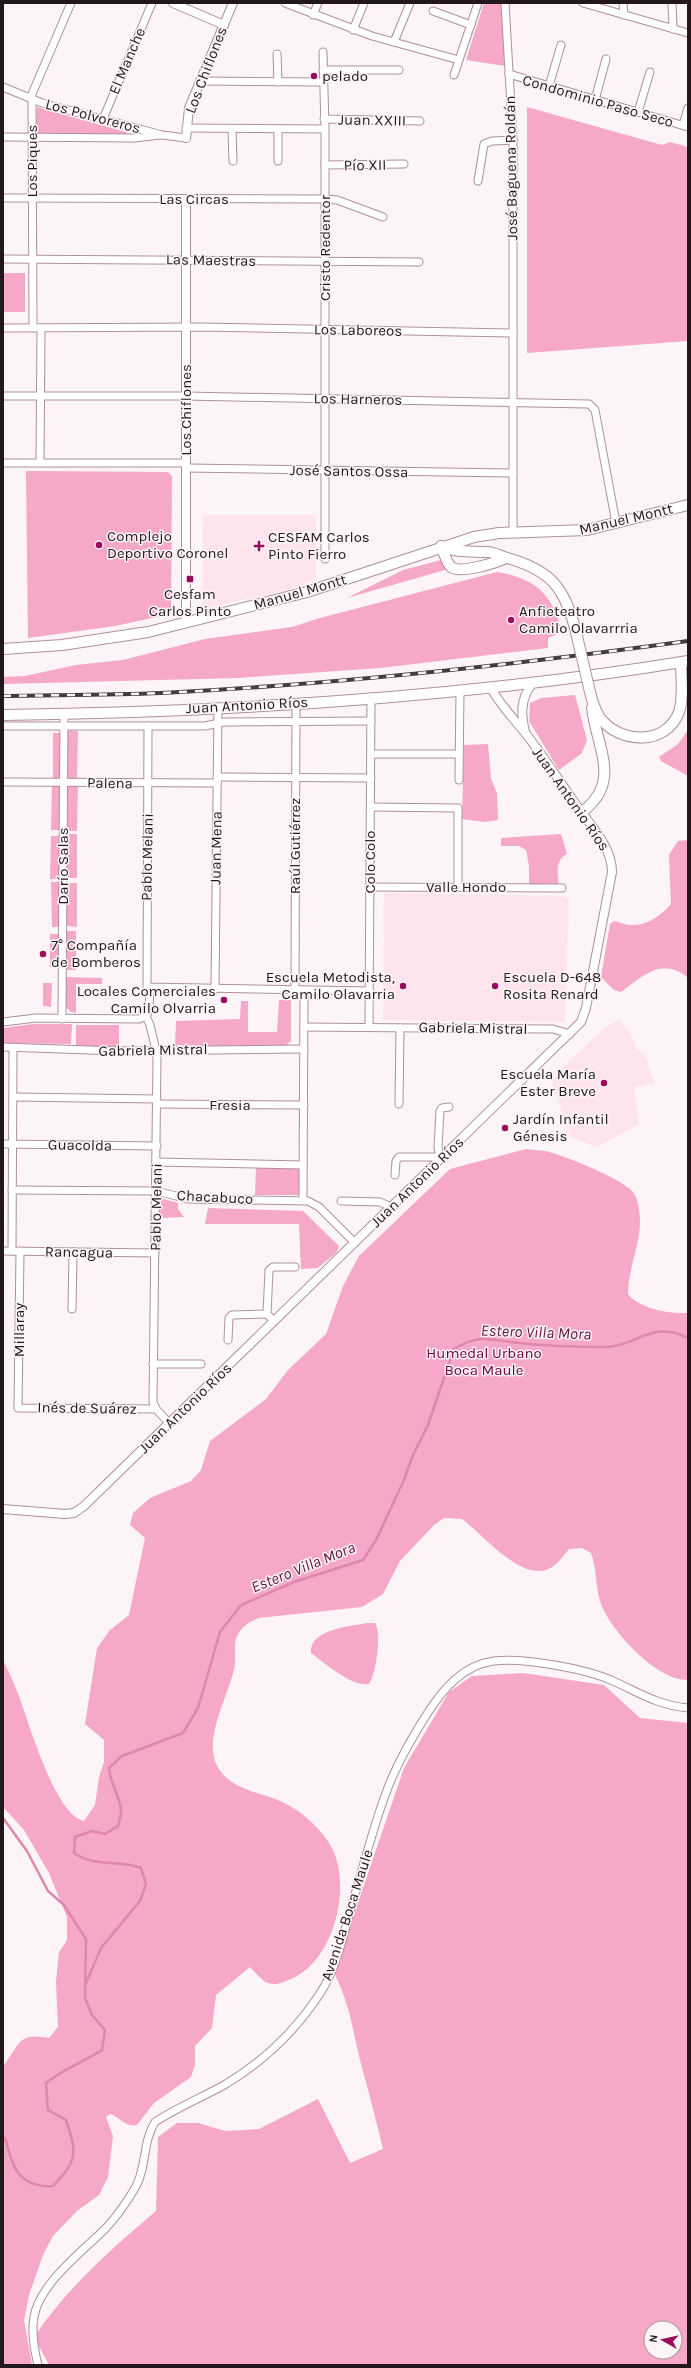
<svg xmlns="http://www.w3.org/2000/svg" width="691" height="2368" viewBox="0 0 691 2368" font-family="Karla,sans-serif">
	<rect width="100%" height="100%" fill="#fcf4f7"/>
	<g fill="#ffe4ee">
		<path d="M203,515H316V577L307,583L283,591L202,609Z"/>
		<path d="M384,893L564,896L569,899L565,1022L383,1020Z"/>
		<path d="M619,1020L630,1032L636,1048L645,1055L655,1084L634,1087L639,1124L597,1147L570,1137L552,1083L557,1072L606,1027Z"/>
	</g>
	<g fill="#f5a8c7" fill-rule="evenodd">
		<path d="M484,3H502L505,66L466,60Z"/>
		<path d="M37,107L126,132L127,135H36Z"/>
		<path d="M527,107L662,145L670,142L688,147V341L527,353Z"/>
		<rect x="3" y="273" width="22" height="39"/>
		<path d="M26,471L168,472L172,476L171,614L115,626L28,638Z"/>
		<path d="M441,560L445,570L347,598L403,570Z"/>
		<path d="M497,572C536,578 553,595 562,632L548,638V648L380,668L238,678L3,684V677L25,676L76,665L123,660L205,639L292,627L320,618Z"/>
		<path d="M575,695L587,740L582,753L559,770L529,721L530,703L541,698Z"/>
		<path d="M688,730V776L661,761L659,757L678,744Z"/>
		<path d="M68,731H78L77,779H68Z"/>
		<rect x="53" y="733" width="7" height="48"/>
		<path d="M488,744L491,779L497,793L498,820L485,822L462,819L464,745Z"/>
		<path d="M68,783H78L77,831H67Z"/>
		<path d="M52,784H61L60,830H51Z"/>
		<rect x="67" y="834" width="10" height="44"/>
		<path d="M561,834L567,854C554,861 558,874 559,886H529V866L526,850L519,846H501V838Z"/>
		<path d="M51,836H59V879H50Z"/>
		<path d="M688,840V978C662,956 643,976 621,992L614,990L601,977L610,924L614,921C620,922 627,926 633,925C648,925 663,914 671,904L669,855L678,841Z"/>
		<path d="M51,882H59L60,927H52Z"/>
		<path d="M67,883H77V927L67,926Z"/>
		<rect x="67" y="931" width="9" height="39"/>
		<path d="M50,934H59L58,967H50Z"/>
		<path d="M66,977L102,978V984H76V1013L71,1012L66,1007Z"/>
		<path d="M43,983H52L51,1007L43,1006Z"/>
		<path d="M279,1000H291V1041L284,1047L175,1045L176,1021L240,1019L241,1001H248V1032H277Z"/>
		<path d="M33,1024H72L71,1044L3,1043V1028Z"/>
		<path d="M76,1025H119V1048L76,1047Z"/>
		<path d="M526,1149C532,1150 539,1150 545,1151C561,1154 623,1179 633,1192C638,1198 640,1213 640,1221C640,1246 628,1269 628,1294C640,1309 669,1314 688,1313V1680C657,1681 611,1631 601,1604C595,1587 597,1569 591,1553L582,1548L569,1549C563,1556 556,1567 546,1570C517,1578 484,1535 462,1519L444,1518L434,1525L400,1561L383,1594L362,1607L259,1618C249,1622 244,1625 238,1634C233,1642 236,1654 235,1664C231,1693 200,1740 219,1769C235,1793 266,1792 288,1805C307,1815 330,1837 336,1858C349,1897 331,1963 291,1979C283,1982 277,1986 268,1983C262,1981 255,1972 250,1967L216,1995L212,2028L195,2046V2065L191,2077L154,2103L137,2125C125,2128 119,2116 110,2114L106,2117L113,2136L108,2177L99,2195L77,2211L53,2236L43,2255L29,2295L24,2320L32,2365H3V2066C21,2044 17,2032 49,2038L58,2027L56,1982L59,1952L67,1940V1917L49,1873L24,1830L3,1807V1660C8,1670 13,1681 17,1691C28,1718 54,1815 84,1821L95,1805L99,1777L104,1762V1740L85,1724L97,1648L110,1630L129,1615L145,1538L130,1525L133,1513L150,1498L191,1481L201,1470L210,1441L266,1399L288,1370L326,1334L343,1286L359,1256L450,1169Z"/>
		<path d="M256,1167H300V1195H255Z"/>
		<path d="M160,1198L178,1203V1209L184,1217L159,1218Z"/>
		<path d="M208,1208L303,1211L339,1246L337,1252L318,1268L301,1269L299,1224H205Z"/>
		<path d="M368,1623H375C382,1633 376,1675 369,1684C351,1687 325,1663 311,1653C309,1629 351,1626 368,1623Z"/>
		<path d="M523,1673L604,1685L640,1718L688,1723V2365H49L34,2337C67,2288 111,2249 156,2211L158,2137L177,2123H198L225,2131L259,2129L318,2099L350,2163L383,2149C376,2119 368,2090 360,2060C352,2027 350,2005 334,1973L404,1768L449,1692L472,1676ZM651,2328H675V2352H651Z"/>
	</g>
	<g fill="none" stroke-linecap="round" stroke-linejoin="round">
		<g stroke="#df87ac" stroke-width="2.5">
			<path d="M3,1818L27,1851L48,1891L64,1905L86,1939L85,1998L92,2015L105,2030L102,2050C84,2062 63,2069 46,2083L48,2110L66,2120C77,2153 78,2160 53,2186C20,2188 12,2168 6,2140L3,2137"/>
			<path d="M86,1983L101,1948L140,1901L146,1884L141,1868C118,1859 96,1868 74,1853L75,1837L92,1831L105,1834L118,1826C119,1822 121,1815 121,1811C120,1796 110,1784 109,1768L122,1756L183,1733L198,1708L220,1632L241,1605L294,1582L363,1560L376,1540L404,1480L413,1455L428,1425L454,1349C463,1344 470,1340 480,1339C492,1338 507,1342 519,1343C547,1346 576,1347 604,1347C637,1347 652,1319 688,1338"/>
		</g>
		<g stroke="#b08f9b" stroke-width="9">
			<g id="minor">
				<path d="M285,3L372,36L459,60"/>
				<path d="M505,3L513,140V533"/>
				<path d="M583,3L688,33"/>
				<path d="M623,3L624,15"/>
				<path d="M672,3L673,29"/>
				<path d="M433,11L471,25"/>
				<path d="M313,15L318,3"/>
				<path d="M353,30L364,3"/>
				<path d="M394,42L410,3"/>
				<path d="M323,52L325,129V559"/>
				<path d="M277,54L278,82"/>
				<path d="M323,70H399"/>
				<path d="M509,74L688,127"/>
				<path d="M454,75L478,3"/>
				<path d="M200,81L323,82"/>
				<path d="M549,86L561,45"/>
				<path d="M3,87L42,103L162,135L186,138"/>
				<path d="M595,100L606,59"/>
				<path d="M638,112L650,72"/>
				<path d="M103,119L152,3"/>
				<path d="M324,119L420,121"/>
				<path d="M683,125L688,108"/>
				<path d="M186,128L325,129"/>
				<path d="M232,129L233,161"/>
				<path d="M278,129V161"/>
				<path d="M3,137L134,138L160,135"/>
				<path d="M325,165L404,164"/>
				<path d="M478,181L484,144L492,141L513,140"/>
				<path d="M3,198L325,199L337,200L383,217"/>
				<path d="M3,259L419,262"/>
				<path d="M3,328L202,327L513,333"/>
				<path d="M33,328L32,94L71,3"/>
				<path d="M3,396H186L589,404L595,410L616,523"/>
				<path d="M3,463H186"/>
				<path d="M40,463L41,328"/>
				<path d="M186,468L513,473"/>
				<path d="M3,726H205L224,722L371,721"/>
				<path d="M148,726L147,987L370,991"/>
				<path d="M371,754H459"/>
				<path d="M217,777L371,778"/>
				<path d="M459,780L460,690"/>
				<path d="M3,782L217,783"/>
				<path d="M371,807L458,808V887"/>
				<path d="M370,887L562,888"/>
				<path d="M215,989L218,707"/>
				<path d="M295,990L296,703"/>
				<path d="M146,1016L150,1025L157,1055L153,1402L156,1409L169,1423"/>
				<path d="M146,1016L149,1010L150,988"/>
				<path d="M62,1019L64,714"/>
				<path d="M3,1022L36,1018L139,1019L146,1016"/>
				<path d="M304,1027L553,1029L570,1034"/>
				<path d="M369,1027L371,697"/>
				<path d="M3,1047L118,1051L304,1049"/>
				<path d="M13,1097L157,1099"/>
				<path d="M157,1104L304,1105"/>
				<path d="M399,1104L400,1028"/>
				<path d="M3,1144L157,1146"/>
				<path d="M440,1159L438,1147L440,1111L442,1108L449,1107"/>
				<path d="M156,1162L303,1165"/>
				<path d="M395,1175L396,1161L399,1157H434L440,1159"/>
				<path d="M12,1190L156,1191L188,1199L308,1201L319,1207L355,1243"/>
				<path d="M303,1200L304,990"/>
				<path d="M341,1201L380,1202L391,1207"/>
				<path d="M3,1251L155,1253"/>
				<path d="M12,1251L13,1048"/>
				<path d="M20,1251L18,1408L156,1409"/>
				<path d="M72,1309L73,1252"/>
				<path d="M274,1321L267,1314L269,1270L273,1267H295"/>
				<path d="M228,1340L229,1318L232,1315L267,1314"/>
				<path d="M153,1364H201"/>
				<path d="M38,2365C34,2349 31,2333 34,2317C39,2284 83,2251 106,2228C117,2216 127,2202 135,2188C147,2168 142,2143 155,2122C178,2107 203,2097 226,2084C264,2061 297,2029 321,1992C338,1965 344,1931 353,1901C364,1865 373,1827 386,1793C396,1765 411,1739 427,1714C443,1689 463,1665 494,1661C522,1657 587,1669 613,1681C640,1693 657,1705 688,1708"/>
			</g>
		</g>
		<g stroke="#b08f9b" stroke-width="10">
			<g id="tertiary">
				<path d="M173,3L224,25"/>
				<path d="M186,138L189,108L233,3"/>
				<path d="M186,622V199"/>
				<path d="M525,732C521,715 520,699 532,684"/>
				<path d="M3,1509L65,1514L74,1513L84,1506L581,1022L586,1008L612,872C612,847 591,826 577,806C560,782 544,757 526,734C514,719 500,705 491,688"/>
			</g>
		</g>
		<g stroke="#b08f9b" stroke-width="12">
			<g id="primary">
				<path d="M441,546C457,553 470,551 487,552C494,552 500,556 507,558C551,570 565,588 576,632"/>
				<path d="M441,546C444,552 446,562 451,567C460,574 495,563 506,558"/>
				<path d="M3,649L62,645L148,632L307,592L474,537L499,533L587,530L688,505"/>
				<path d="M590,692C592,701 595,710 600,718C620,744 666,746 679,712C684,697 681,678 681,663"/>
				<path d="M3,715C232,712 462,698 688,661"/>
				<path d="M582,812C622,782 597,749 592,708"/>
			</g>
		</g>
		<use href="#minor" stroke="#fff" stroke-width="7"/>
		<use href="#tertiary" stroke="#fff" stroke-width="8"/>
		<use href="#primary" stroke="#fff" stroke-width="10"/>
		<g stroke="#463b3f" stroke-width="4">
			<path id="rail" d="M3,696C56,695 109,695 162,693C338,684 513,665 688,641"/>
		</g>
		<use href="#rail" stroke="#fcf4f7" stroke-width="2.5" stroke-dasharray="8" stroke-linecap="butt"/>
		<g stroke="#b08f9b" stroke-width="12" stroke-linecap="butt">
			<path id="primary-bridge" d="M576,632L590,692"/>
		</g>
		<use href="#primary-bridge" stroke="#fff" stroke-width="10"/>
	</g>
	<g fill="#990a5d" stroke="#fcf4f7" stroke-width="1.5">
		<circle cx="314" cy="76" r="4"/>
		<circle cx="99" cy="545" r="4"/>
		<path d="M257 540h4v4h4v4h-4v4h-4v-4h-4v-4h4z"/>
		<rect x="186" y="575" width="8" height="8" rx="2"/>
		<circle cx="511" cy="620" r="4"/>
		<circle cx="43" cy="954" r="4"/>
		<circle cx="403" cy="986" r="4"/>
		<circle cx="495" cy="986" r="4"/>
		<circle cx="224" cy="1000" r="4"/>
		<circle cx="604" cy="1083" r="4"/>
		<circle cx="505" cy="1128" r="4"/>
	</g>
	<g text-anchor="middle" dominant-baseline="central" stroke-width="3" stroke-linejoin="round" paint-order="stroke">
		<g font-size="15" fill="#23171c" stroke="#fcf4f7">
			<text transform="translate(127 61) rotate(-67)">El Manche</text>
			<text transform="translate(206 70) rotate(-69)">Los Chiflones</text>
			<text transform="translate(598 101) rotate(16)">Condominio Paso Seco</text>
			<text transform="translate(93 116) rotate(15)">Los Polvoreros</text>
			<text transform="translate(372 120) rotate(1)">Juan XXIII</text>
			<text transform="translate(32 161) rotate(-90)">Los Piques</text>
			<text transform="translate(365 165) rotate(-1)">Pío XII</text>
			<text transform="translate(511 168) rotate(-91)">José Baguena Roldán</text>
			<text x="194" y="199">Las Circas</text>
			<text transform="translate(325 248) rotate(-90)">Cristo Redentor</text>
			<text transform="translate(211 260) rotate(1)">Las Maestras</text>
			<text transform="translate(358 330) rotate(1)">Los Laboreos</text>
			<text transform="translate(358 399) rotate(1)">Los Harneros</text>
			<text transform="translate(186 410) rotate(-90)">Los Chiflones</text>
			<text transform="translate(349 471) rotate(1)">José Santos Ossa</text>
			<text transform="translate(626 519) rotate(-13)">Manuel Montt</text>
			<text transform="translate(300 592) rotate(-16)">Manuel Montt</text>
			<text transform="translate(247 705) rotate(-3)">Juan Antonio Ríos</text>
			<text transform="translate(110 783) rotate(1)">Palena</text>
			<text transform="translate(571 799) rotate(55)">Juan Antonio Ríos</text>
			<text transform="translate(295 846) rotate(-90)">Raúl Gutiérrez</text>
			<text transform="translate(216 848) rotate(-89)">Juan Mena</text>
			<text transform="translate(147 857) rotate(-89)">Pablo Melani</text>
			<text transform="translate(370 862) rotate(-90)">Colo Colo</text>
			<text transform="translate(63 866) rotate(-90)">Darío Salas</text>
			<text x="466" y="887">Valle Hondo</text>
			<text transform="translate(473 1028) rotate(1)">Gabriela Mistral</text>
			<text transform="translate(153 1050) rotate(-1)">Gabriela Mistral</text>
			<text x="230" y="1105">Fresia</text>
			<text transform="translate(80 1145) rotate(1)">Guacolda</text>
			<text transform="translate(417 1182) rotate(-44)">Juan Antonio Ríos</text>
			<text transform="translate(215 1197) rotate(3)">Chacabuco</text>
			<text transform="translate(156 1207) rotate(-89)">Pablo Melani</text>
			<text transform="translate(79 1252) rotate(1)">Rancagua</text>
			<text transform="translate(19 1330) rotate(-90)">Millaray</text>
			<text transform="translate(87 1408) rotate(1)">Inés de Suárez</text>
			<text transform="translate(185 1408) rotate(-44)">Juan Antonio Ríos</text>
			<text transform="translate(347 1915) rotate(-72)">Avenida Boca Maule</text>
		</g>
		<g font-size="15" fill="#23171c" stroke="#fcf4f7" text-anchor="start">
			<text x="322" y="76">pelado</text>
			<text x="107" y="536">Complejo<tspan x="107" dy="17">Deportivo Coronel</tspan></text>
			<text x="268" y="537">CESFAM Carlos<tspan x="268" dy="17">Pinto Fierro</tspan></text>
			<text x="190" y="594" text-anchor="middle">Cesfam<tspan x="190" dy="17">Carlos Pinto</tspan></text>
			<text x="519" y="611">Anfieteatro<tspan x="519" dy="17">Camilo Olavarrria</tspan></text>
			<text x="51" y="945">7° Compañía<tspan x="51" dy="17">de Bomberos</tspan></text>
			<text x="395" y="977" text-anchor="end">Escuela Metodista,<tspan x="395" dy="17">Camilo Olavarria</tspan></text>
			<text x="503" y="977">Escuela D-648<tspan x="503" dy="17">Rosita Renard</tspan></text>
			<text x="216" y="991" text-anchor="end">Locales Comerciales<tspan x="216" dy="17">Camilo Olvarria</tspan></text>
			<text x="596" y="1074" text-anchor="end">Escuela María<tspan x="596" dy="17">Ester Breve</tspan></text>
			<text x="513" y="1119">Jardín Infantil<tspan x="513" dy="17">Génesis</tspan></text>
		</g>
		<g font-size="15" fill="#6d0040" stroke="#fcf4f7">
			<text x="484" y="1353">Humedal Urbano<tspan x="484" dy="17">Boca Maule</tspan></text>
		</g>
		<g font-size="16" font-style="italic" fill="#62143c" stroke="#fcf4f7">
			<text transform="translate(536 1332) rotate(2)">Estero Villa Mora</text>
			<text transform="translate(303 1567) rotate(-22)">Estero Villa Mora</text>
		</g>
	</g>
	<rect width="691" height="2368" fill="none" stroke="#23171c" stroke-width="8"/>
	<g transform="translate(663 2340) rotate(278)"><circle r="19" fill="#fcf4f7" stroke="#a59c9f"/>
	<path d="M0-3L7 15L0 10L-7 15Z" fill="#990a5d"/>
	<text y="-6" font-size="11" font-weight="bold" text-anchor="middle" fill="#23171c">N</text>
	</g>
</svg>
